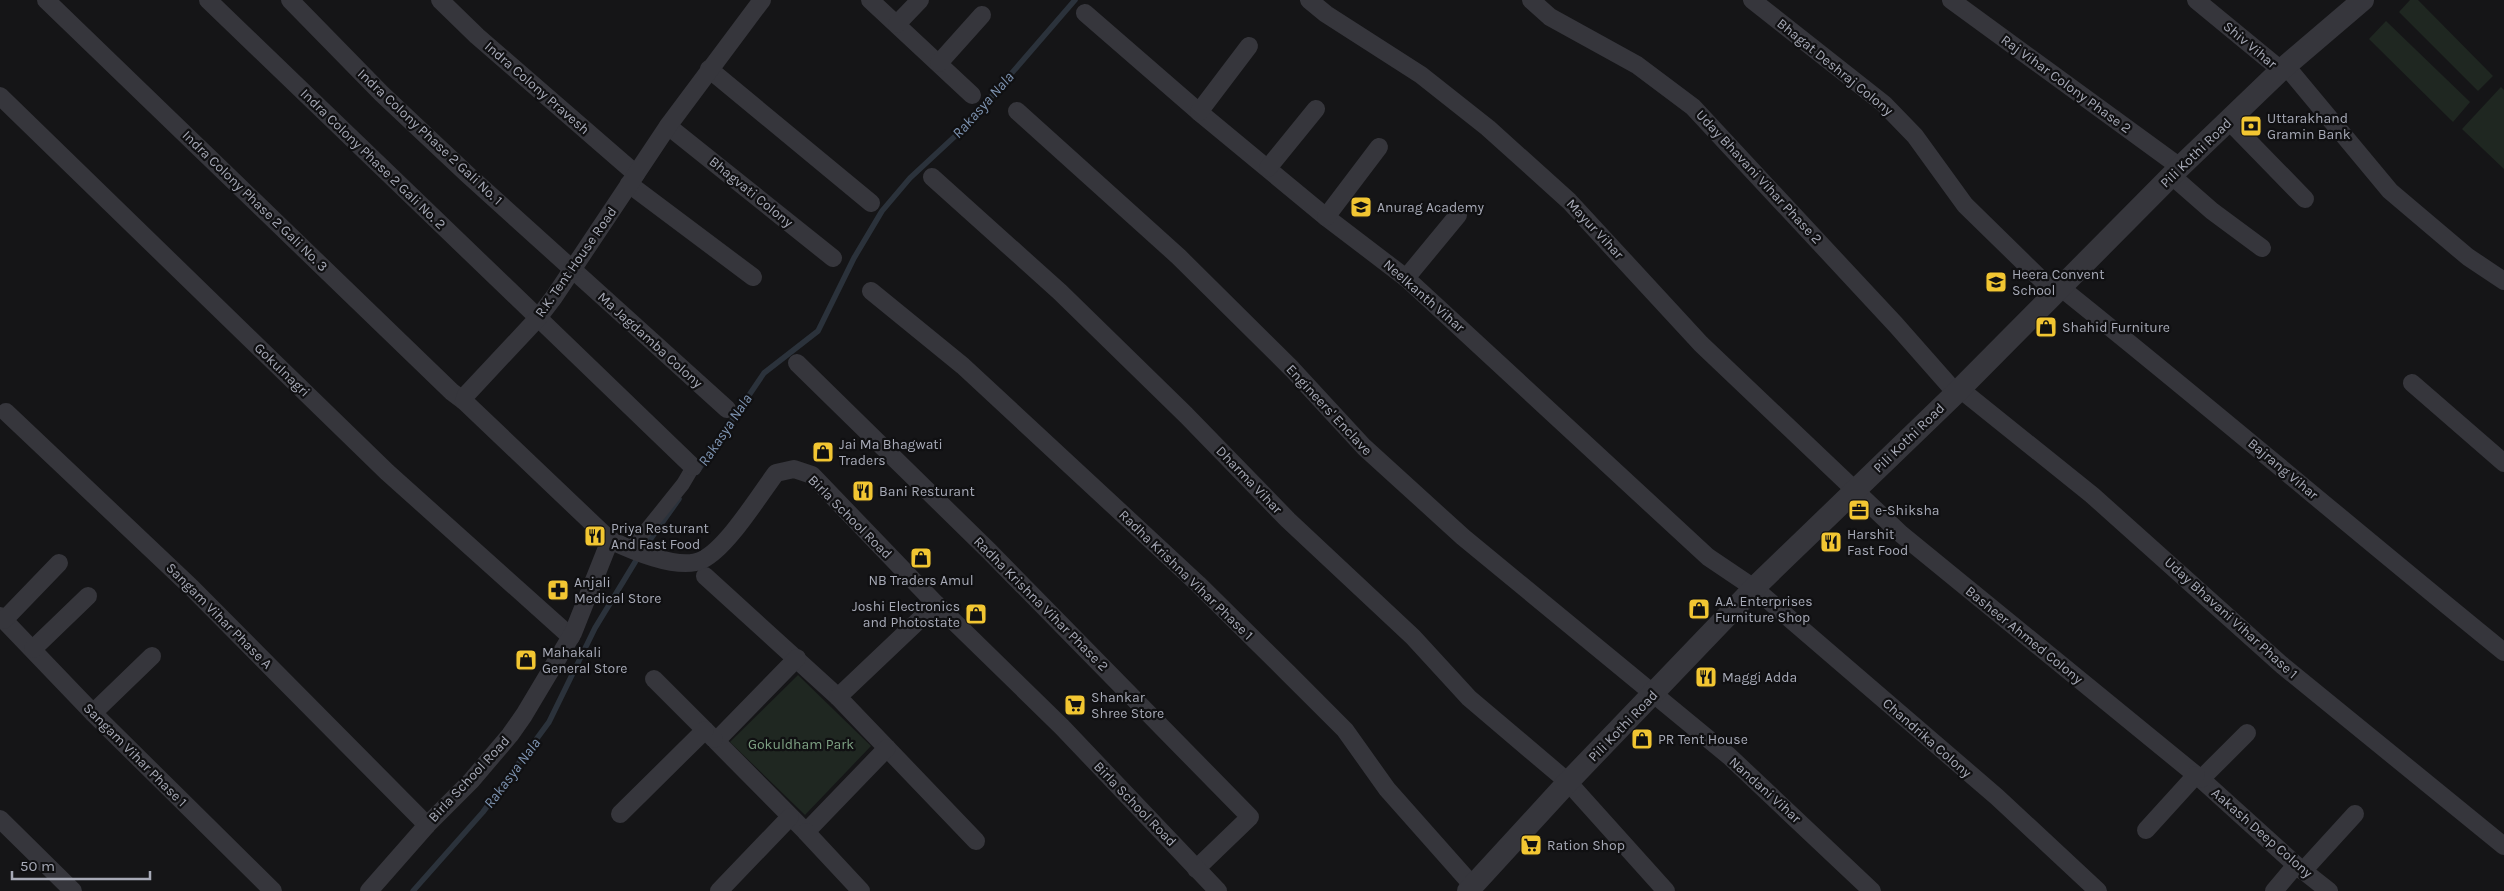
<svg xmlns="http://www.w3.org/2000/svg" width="2504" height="891" viewBox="0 0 2504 891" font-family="Karla,sans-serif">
	<rect width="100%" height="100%" fill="#151517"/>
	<g fill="#1f2721">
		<path d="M2410,0H2418L2493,76L2478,91L2399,12Z"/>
		<path d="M2386,21L2470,102L2453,122L2369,39Z"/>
		<path d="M2501,87L2504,90V169L2462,129Z"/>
		<path d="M798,675L871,746L805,815L730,742Z"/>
	</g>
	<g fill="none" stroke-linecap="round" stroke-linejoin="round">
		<g stroke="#2b323b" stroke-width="5.5">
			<path d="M697,472L764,373L818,331L854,258L882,211L910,178L966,126L1075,0"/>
			<path d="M413,891L483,812L549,722L595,628L640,554L679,499"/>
		</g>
		<path stroke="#36363c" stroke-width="14" d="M630,550L683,484L693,467"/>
		<g stroke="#36363c" stroke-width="18">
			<path d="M46,0L452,392L464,401"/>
			<path d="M208,0L693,467"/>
			<path d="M290,0L382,94L467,174L727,409"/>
			<path d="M440,0L477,36L636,174"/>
			<path d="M870,0L972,95"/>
			<path d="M1309,0L1326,14L1421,75L1488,128L1569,201L1701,344L1901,534L2201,779L2296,865L2329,891"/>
			<path d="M1531,0L1550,17L1637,65L1693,107L1896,325L1956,393"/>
			<path d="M1752,0L1884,104L1915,136L1965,205L2055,293"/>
			<path d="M1951,0L2180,167"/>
			<path d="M2196,0L2281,70"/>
			<path d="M1085,13L1199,112L1326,217L1406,278L1708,557L1754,588L1997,797L2098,891"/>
			<path d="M897,24L920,0"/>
			<path d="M939,63L982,15"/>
			<path d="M2286,66L2390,191L2468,257L2504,281"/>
			<path d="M709,69L871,203"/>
			<path d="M0,96L387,472L571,637"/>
			<path d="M1017,111L1179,257L1292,369L1364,447L1463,537L1729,756L1872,891"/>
			<path d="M1199,112L1249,46"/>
			<path d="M2229,121L2305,199"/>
			<path d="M668,126L833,258"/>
			<path d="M1268,168L1316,109"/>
			<path d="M2172,176L2212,211L2262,248"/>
			<path d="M932,177L1060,292L1186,415L1288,520L1413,637L1469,698L1568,782L1666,891"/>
			<path d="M629,184L753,277"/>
			<path d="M1326,217L1379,147"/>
			<path d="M1406,278L1458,215"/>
			<path d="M2060,287C2210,407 2355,531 2504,652"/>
			<path d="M871,291L963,366L1198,584L1288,673L1345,730L1387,789L1473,886"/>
			<path d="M797,363L989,551L1250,817L1196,869"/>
			<path d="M2412,383L2504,463"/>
			<path d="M1960,389L2092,495L2283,666L2504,846"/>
			<path d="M6,412L192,588L427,825"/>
			<path d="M610,540L464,401L466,395L538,318L554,297L668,126L762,0"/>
			<path d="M705,576L838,697"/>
			<path d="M936,604L838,697L976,841"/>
			<path d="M0,616L93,713L273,891"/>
			<path d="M4,620L59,563"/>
			<path d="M33,649L88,596"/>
			<path d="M797,658L716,741L806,832L887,748"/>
			<path d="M654,679L714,739"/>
			<path d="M93,713L152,656"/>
			<path d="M2201,779L2247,733"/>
			<path d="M620,814L705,730"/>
			<path d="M0,819L73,891"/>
			<path d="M2146,830L2196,775"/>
			<path d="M806,832L861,891"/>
			<path d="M2303,871L2355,814"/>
			<path d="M369,891L427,825L471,781L510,735L524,715L573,633L610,540C631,550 679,571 702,560C727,548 758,497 776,473L794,469L812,475L936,604L1062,727L1218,891"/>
			<path d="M719,891L790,817"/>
			<path d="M2274,891L2296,865"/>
		</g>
		<path stroke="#36363c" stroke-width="22" d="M1468,891L1568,782L1754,588L1956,393L2180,167L2281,70L2363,0"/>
	</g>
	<defs>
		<g id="bank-square" transform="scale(1.125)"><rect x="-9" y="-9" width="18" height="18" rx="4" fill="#f2c632" stroke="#101012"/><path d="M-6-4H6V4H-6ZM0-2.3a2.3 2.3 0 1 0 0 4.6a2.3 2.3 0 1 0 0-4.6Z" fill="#111"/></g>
		<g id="school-square" transform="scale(1.125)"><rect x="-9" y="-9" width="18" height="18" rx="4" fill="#f2c632" stroke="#101012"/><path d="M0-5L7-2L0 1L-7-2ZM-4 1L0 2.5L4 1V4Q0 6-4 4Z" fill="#111"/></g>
		<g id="shop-square" transform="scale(1.125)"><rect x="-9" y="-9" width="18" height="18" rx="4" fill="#f2c632" stroke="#101012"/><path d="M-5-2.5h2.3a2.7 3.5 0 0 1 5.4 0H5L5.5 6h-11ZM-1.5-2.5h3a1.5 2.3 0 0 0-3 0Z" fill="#111"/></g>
		<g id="restaurant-square" transform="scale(1.125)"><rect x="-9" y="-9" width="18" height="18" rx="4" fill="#f2c632" stroke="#101012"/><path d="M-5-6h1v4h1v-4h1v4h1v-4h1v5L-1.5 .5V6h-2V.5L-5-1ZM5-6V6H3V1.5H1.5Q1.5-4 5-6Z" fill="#111"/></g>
		<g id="office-square" transform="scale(1.125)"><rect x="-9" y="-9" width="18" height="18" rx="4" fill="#f2c632" stroke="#101012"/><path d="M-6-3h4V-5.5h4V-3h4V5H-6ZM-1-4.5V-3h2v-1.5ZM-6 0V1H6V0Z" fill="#111"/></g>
		<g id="pharmacy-square" transform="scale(1.125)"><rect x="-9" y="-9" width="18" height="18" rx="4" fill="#f2c632" stroke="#101012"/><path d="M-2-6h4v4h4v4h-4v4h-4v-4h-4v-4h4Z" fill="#111"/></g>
		<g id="supermarket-square" transform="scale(1.125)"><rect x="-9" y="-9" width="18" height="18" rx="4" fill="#f2c632" stroke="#101012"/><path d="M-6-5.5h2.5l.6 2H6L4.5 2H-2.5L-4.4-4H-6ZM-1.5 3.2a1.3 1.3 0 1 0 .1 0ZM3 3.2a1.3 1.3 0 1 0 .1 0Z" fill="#111"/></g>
	</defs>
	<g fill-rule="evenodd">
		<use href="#bank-square" x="2251" y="126"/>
		<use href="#school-square" x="1361" y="207"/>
		<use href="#school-square" x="1996" y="282"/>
		<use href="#shop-square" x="2046" y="327"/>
		<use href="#shop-square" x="823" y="452"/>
		<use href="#restaurant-square" x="863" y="491"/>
		<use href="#office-square" x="1859" y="510"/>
		<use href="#restaurant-square" x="595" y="536"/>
		<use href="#restaurant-square" x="1831" y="542"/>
		<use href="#shop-square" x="921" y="558"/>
		<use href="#pharmacy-square" x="558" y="590"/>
		<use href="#shop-square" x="1699" y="609"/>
		<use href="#shop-square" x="976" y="614"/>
		<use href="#shop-square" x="526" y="660"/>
		<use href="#restaurant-square" x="1706" y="677"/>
		<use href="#supermarket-square" x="1075" y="705"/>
		<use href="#shop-square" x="1642" y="739"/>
		<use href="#supermarket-square" x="1531" y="845"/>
	</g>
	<g text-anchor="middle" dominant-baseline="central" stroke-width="4.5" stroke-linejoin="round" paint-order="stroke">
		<g font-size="14" fill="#a7aab7" stroke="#101012">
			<text transform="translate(2250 45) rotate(40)">Shiv Vihar</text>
			<text transform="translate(1835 67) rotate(39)">Bhagat Deshraj Colony</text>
			<text transform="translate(2066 84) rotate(36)">Raj Vihar Colony Phase 2</text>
			<text transform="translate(537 88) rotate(41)">Indra Colony Pravesh</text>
			<text transform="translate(430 137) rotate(43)">Indra Colony Phase 2 Gali No. 1</text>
			<text transform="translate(2196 153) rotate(-44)">Pili Kothi Road</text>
			<text transform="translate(373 159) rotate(44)">Indra Colony Phase 2 Gali No. 2</text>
			<text transform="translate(1759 177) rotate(47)">Uday Bhavani Vihar Phase 2</text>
			<text transform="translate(751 192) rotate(39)">Bhagvati Colony</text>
			<text transform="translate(255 201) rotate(44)">Indra Colony Phase 2 Gali No. 3</text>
			<text transform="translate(1595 229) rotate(47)">Mayur Vihar</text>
			<text transform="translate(576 262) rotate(-55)">R.K. Tent House Road</text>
			<text transform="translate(1424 296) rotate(41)">Neelkanth Vihar</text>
			<text transform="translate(650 340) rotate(42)">Ma Jagdamba Colony</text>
			<text transform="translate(282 370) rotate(44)">Gokulnagri</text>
			<text transform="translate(1329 410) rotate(47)">Engineers' Enclave</text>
			<text transform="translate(1909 438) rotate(-44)">Pili Kothi Road</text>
			<text transform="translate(2283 469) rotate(40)">Bajrang Vihar</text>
			<text transform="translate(1249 480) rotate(46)">Dharma Vihar</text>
			<text transform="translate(850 517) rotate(45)">Birla School Road</text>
			<text transform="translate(1186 575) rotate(44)">Radha Krishna Vihar Phase 1</text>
			<text transform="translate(1041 604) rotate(45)">Radha Krishna Vihar Phase 2</text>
			<text transform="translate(219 616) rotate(45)">Sangam Vihar Phase A</text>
			<text transform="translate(2231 618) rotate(42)">Uday Bhavani Vihar Phase 1</text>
			<text transform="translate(2024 635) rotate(39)">Basheer Ahmed Colony</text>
			<text transform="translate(1623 726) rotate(-46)">Pili Kothi Road</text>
			<text transform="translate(1927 738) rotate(41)">Chandrika Colony</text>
			<text transform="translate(135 755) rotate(45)">Sangam Vihar Phase 1</text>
			<text transform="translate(469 779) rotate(-47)">Birla School Road</text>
			<text transform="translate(1765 790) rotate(42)">Nandani Vihar</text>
			<text transform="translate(1135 804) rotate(46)">Birla School Road</text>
			<text transform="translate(2262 833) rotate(41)">Aakash Deep Colony</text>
		</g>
		<g font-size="14" fill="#a7aab7" stroke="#101012" text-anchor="start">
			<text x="2267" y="118">Uttarakhand<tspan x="2267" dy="16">Gramin Bank</tspan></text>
			<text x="1377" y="207">Anurag Academy</text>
			<text x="2012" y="274">Heera Convent<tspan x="2012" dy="16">School</tspan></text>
			<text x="2062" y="327">Shahid Furniture</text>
			<text x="839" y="444">Jai Ma Bhagwati<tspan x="839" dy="16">Traders</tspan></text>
			<text x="879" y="491">Bani Resturant</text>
			<text x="1875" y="510">e-Shiksha</text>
			<text x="611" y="528">Priya Resturant<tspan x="611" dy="16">And Fast Food</tspan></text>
			<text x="1847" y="534">Harshit<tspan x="1847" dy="16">Fast Food</tspan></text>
			<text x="921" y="580" text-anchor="middle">NB Traders Amul</text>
			<text x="574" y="582">Anjali<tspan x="574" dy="16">Medical Store</tspan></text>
			<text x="1715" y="601">A.A. Enterprises<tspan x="1715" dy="16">Furniture Shop</tspan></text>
			<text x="960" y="606" text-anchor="end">Joshi Electronics<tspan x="960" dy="16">and Photostate</tspan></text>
			<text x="542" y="652">Mahakali<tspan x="542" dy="16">General Store</tspan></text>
			<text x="1722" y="677">Maggi Adda</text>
			<text x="1091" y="697">Shankar<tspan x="1091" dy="16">Shree Store</tspan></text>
			<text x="1658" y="739">PR Tent House</text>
			<text x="1547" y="845">Ration Shop</text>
		</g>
		<g font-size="14" fill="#7ea284" stroke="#101012">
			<text x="801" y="744">Gokuldham Park</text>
		</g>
		<g font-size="15" font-style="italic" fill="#7e94b2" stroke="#101012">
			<text transform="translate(983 105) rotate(-48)">Rakasya Nala</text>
			<text transform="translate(725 430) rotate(-56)">Rakasya Nala</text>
			<text transform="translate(512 773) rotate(-53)">Rakasya Nala</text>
		</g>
	</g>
	<path d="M12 871v8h138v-8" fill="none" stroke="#a7aab7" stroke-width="2.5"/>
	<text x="20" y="871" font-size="15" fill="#a7aab7" stroke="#101012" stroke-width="4" paint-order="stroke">50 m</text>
</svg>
